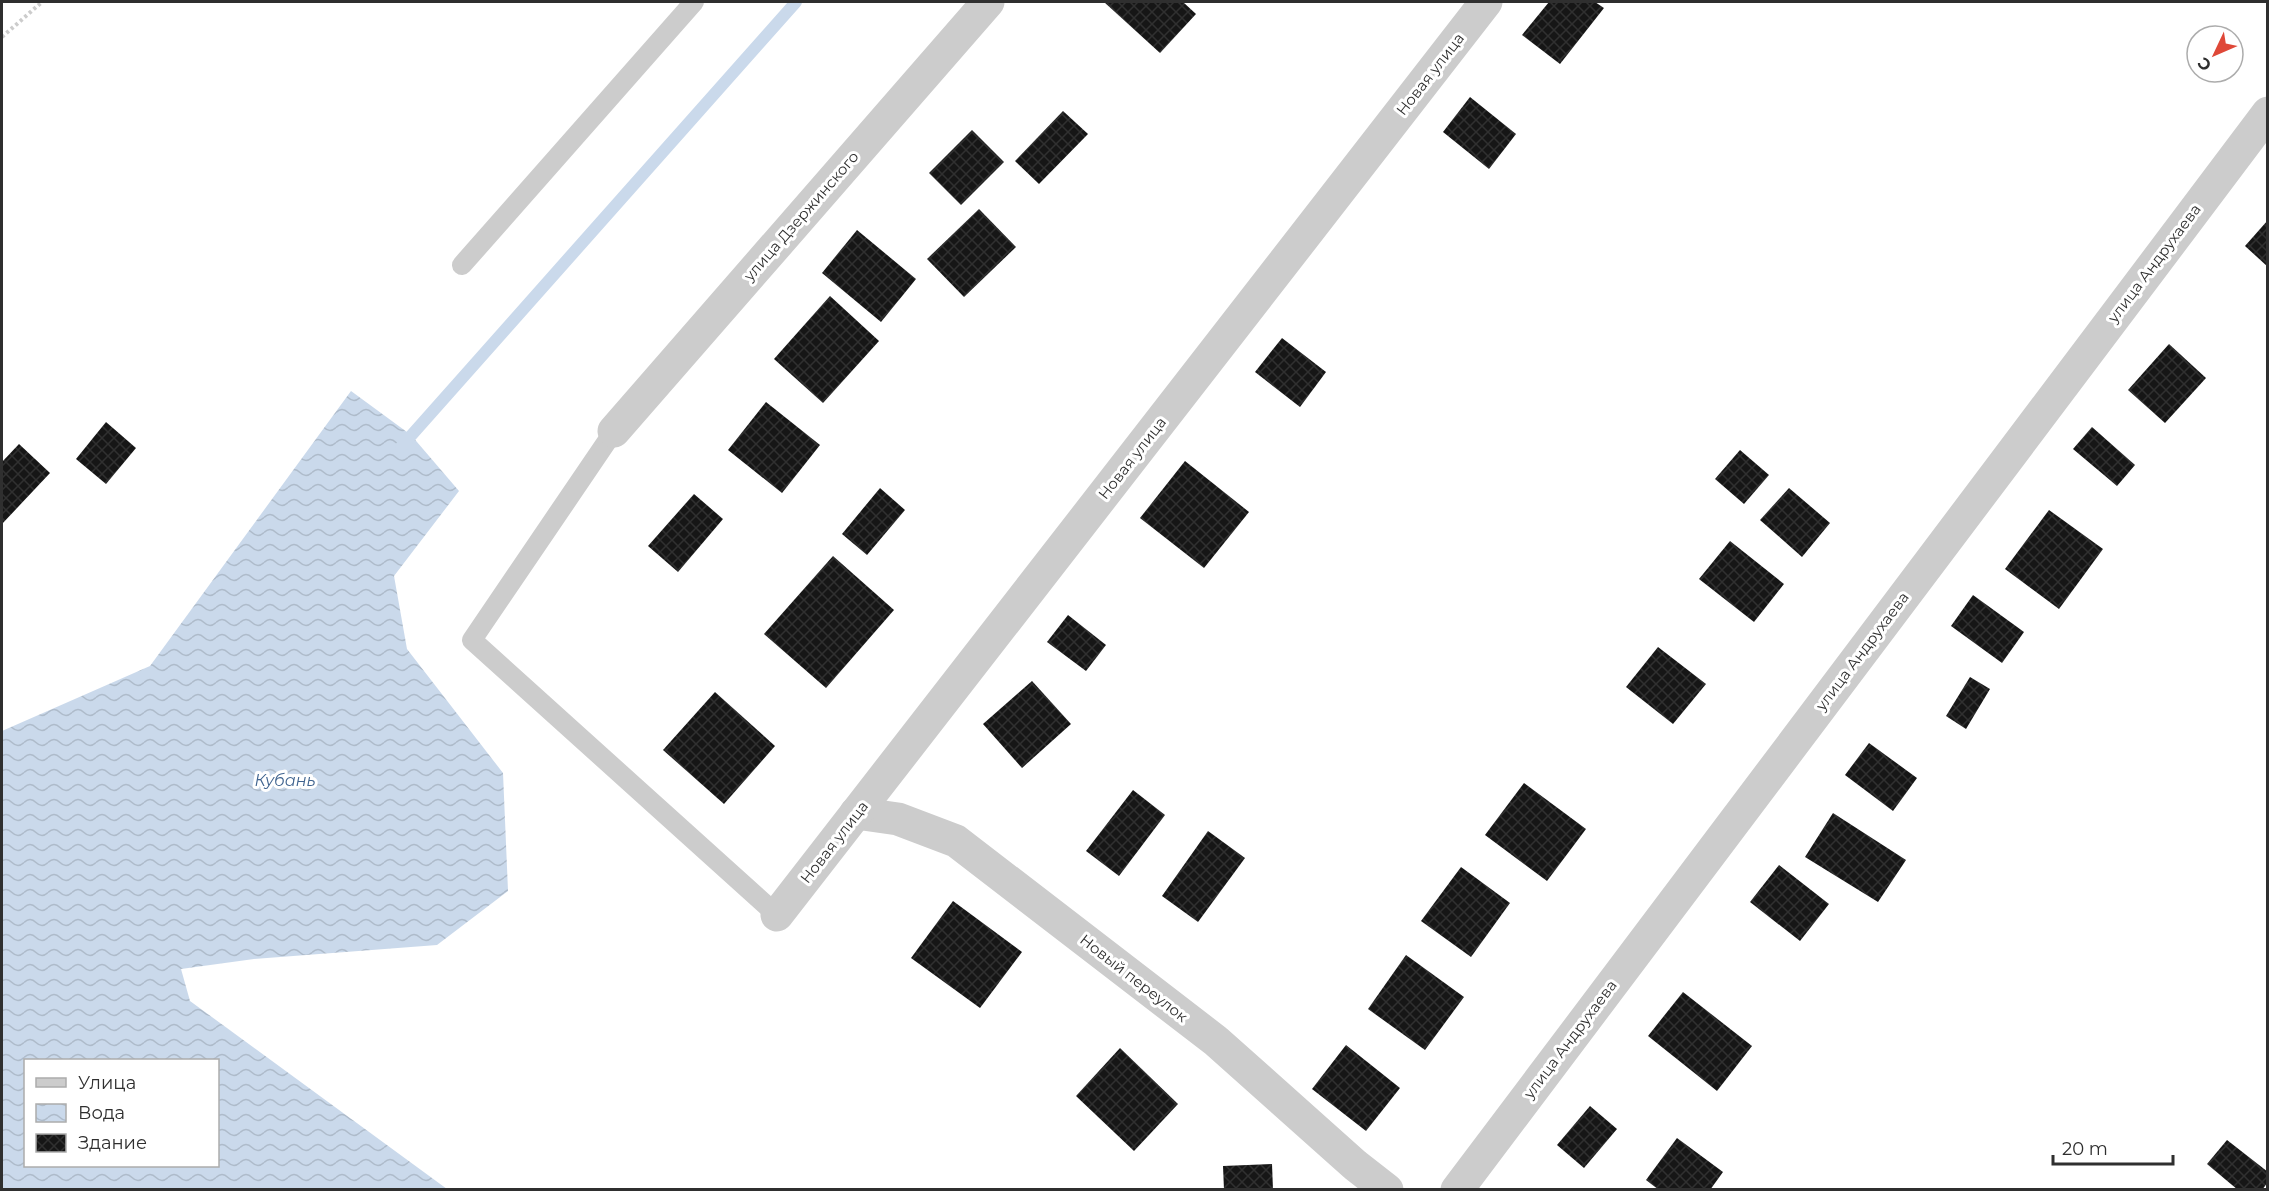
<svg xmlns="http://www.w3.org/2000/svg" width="2269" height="1191" viewBox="0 0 2269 1191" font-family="Montserrat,sans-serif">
	<defs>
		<pattern id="water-waves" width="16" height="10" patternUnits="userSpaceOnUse" patternTransform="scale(1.5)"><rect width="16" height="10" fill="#cad9eb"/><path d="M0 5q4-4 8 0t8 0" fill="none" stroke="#aebbca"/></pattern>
		<pattern id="building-cross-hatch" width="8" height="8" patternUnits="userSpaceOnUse" patternTransform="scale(1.5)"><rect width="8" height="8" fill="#161616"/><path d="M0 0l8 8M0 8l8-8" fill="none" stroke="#303030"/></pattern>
	</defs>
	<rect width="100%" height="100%" fill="#fff"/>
	<path fill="url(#water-waves)" fill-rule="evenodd" d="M351,391L411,435L459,491L394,576L407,649L503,773L508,891L437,945L254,959L181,969L190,1001L447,1189H2V731L150,666ZM26,1060H218V1166H26Z"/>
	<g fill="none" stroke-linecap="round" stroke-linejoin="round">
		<path stroke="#cad9eb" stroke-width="12" d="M401,447L796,2"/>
	</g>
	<g fill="url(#building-cross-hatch)">
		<path d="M1104,2H1183L1196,14L1160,53Z"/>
		<path d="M1549,2H1595L1604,8L1560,64L1522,35Z"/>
		<path d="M1470,97L1516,134L1489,169L1443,132Z"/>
		<path d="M1063,111L1088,134L1039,184L1015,161Z"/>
		<path d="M972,130L1004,162L961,205L929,173Z"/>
		<path d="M979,209L1016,247L964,297L927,259Z"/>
		<path d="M2268,220V267L2245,246Z"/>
		<path d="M857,230L916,279L881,322L822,273Z"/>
		<path d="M830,296L879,341L823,403L774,359Z"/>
		<path d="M1282,338L1326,372L1300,407L1255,372Z"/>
		<path d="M2169,344L2206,378L2165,423L2128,390Z"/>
		<path d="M766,402L820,445L782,493L728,450Z"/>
		<path d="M106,422L136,448L106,484L76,459Z"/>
		<path d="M2092,427L2135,465L2117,486L2073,449Z"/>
		<path d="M19,444L50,473L2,524V462Z"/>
		<path d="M1740,450L1769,475L1744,504L1715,479Z"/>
		<path d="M1185,461L1249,512L1204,568L1140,518Z"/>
		<path d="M880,488L905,510L867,555L842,534Z"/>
		<path d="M1789,488L1830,523L1802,557L1760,520Z"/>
		<path d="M694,494L723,519L678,572L648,546Z"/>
		<path d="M2049,510L2103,549L2059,609L2005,569Z"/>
		<path d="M1730,541L1784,584L1754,622L1699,579Z"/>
		<path d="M833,556L894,610L826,688L764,634Z"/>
		<path d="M1973,595L2024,632L2002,663L1951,626Z"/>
		<path d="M1068,615L1106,645L1086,671L1047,642Z"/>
		<path d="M1658,647L1706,684L1673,724L1626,687Z"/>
		<path d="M1970,677L1990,689L1966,729L1946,716Z"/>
		<path d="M1032,681L1071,724L1022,768L983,724Z"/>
		<path d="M715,692L775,746L724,804L663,750Z"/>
		<path d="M1869,743L1917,778L1893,811L1845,775Z"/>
		<path d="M1524,783L1586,829L1547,881L1485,835Z"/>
		<path d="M1133,790L1165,815L1119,876L1086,851Z"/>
		<path d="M1833,813L1906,860L1878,902L1805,857Z"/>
		<path d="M1208,831L1245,858L1198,922L1162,896Z"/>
		<path d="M1779,865L1829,904L1800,941L1750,902Z"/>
		<path d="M1461,867L1510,903L1471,957L1421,921Z"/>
		<path d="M953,901L1022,952L980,1008L911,958Z"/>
		<path d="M1406,955L1464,997L1425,1050L1368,1009Z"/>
		<path d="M1683,992L1752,1046L1717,1091L1648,1036Z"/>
		<path d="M1346,1045L1400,1088L1366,1131L1312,1089Z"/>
		<path d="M1120,1048L1178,1104L1134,1151L1076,1096Z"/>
		<path d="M1590,1106L1617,1129L1584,1168L1557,1145Z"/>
		<path d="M1677,1138L1723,1172L1710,1190H1659L1646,1180Z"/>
		<path d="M2227,1140L2268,1172V1182L2262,1190H2238L2207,1164Z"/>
		<path d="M1272,1164L1273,1190H1224L1223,1166Z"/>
	</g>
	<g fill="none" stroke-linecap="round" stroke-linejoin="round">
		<path stroke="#ccc" stroke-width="4" stroke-dasharray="3 3" stroke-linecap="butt" d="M2,37L42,2"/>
		<g stroke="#ccc" stroke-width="20">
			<path d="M462,265L694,2"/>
			<path d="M614,431L472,640L777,915"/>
		</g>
		<g stroke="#ccc" stroke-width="33">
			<path d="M614,431L988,2"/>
			<path d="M856,813L898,819L956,841L1216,1041L1355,1165L1387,1190"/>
			<path d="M777,915L1486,2"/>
			<path d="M1457,1190L2268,113"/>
		</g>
	</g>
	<g text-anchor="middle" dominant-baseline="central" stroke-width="6" stroke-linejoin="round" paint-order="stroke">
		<g font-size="15" fill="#2f2f2f" stroke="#fff">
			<text transform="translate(1430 74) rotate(-52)">Новая улица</text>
			<text transform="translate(801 216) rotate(-49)">улица Дзержинского</text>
			<text transform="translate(2154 263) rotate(-53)">улица Андрухаева</text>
			<text transform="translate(1132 458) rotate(-52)">Новая улица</text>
			<text transform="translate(1862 651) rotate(-53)">улица Андрухаева</text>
			<text transform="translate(834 842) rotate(-52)">Новая улица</text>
			<text transform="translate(1134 978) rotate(38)">Новый переулок</text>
			<text transform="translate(1570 1039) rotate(-53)">улица Андрухаева</text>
		</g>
		<g font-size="16" font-style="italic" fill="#3f638f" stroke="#fff">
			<text x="285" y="780">Кубань</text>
		</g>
	</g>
	<rect width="2269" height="1191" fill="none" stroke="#2f2f2f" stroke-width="6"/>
	<rect x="24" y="1059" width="195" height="108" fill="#ffffff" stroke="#acacac" stroke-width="1.5"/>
	<rect x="36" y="1078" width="30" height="9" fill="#cccccc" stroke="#acacac" stroke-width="1.5"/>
	<text x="78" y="1089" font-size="18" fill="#2f2f2f">Улица</text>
	<rect x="36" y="1104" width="30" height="18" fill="url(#water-waves)" stroke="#acacac" stroke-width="1.5"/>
	<text x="78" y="1119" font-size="18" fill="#2f2f2f">Вода</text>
	<rect x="36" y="1134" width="30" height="18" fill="url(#building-cross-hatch)" stroke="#acacac" stroke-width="1.5"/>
	<text x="78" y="1149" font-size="18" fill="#2f2f2f">Здание</text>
	<g transform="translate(2215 54) rotate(226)"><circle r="28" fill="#ffffff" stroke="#acacac" stroke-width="1.5"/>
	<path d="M0-4.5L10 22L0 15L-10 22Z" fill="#df4838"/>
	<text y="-9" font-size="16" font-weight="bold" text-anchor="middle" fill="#2f2f2f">С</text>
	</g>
	<path d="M2053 1155v9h120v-9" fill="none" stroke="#2f2f2f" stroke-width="3"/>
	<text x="2062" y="1155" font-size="18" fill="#2f2f2f" stroke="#ffffff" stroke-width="4.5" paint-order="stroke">20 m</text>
</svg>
